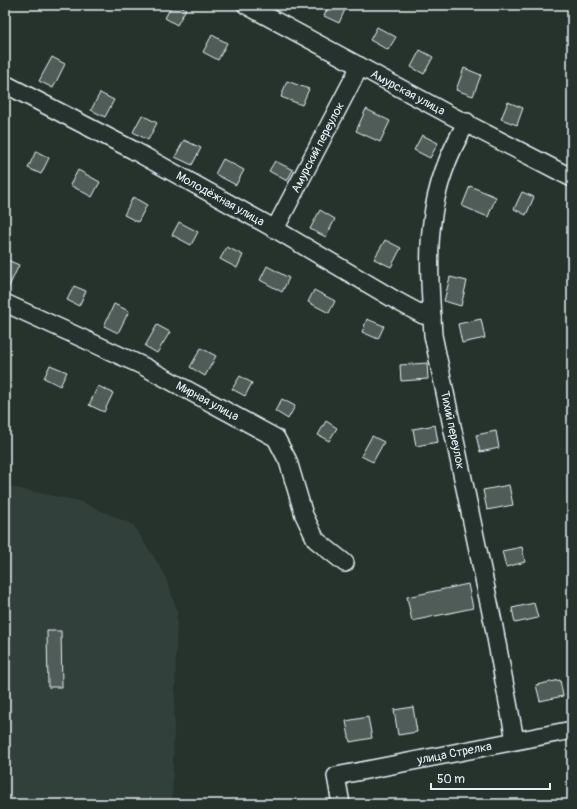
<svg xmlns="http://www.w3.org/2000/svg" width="577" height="809" viewBox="0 0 577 809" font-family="Pangolin,sans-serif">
	<rect width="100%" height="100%" fill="#26332d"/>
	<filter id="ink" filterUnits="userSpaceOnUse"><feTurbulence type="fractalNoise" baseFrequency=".025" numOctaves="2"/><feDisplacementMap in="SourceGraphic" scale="8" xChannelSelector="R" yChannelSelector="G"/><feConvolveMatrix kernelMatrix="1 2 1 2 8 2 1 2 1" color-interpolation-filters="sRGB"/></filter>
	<g filter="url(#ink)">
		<path fill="#333f3a" d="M5,486L79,501L133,525L164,573L177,610L172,804H5Z"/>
		<g fill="#505c59" stroke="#e8f1f8">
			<path d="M172,5H178L186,9L177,25L165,18Z"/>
			<path d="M329,5H347L339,23L324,16Z"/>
			<path d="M377,27L396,37L388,50L370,40Z"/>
			<path d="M212,35L227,43L218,60L203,52Z"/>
			<path d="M420,50L433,57L424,74L411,67Z"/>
			<path d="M52,57L65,64L53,88L39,81Z"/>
			<path d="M464,68L481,75L473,96L456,90Z"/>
			<path d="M287,81L309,89L302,105L281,97Z"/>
			<path d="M100,93L114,100L105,117L91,110Z"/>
			<path d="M508,102L523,108L517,125L501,119Z"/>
			<path d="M366,109L390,121L380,142L356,131Z"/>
			<path d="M142,115L157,123L148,140L133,132Z"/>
			<path d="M422,135L438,143L430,158L414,150Z"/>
			<path d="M184,140L201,148L192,165L175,157Z"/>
			<path d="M36,151L49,158L41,174L28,168Z"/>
			<path d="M223,159L244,170L236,185L215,174Z"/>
			<path d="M275,161L293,170L287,181L269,171Z"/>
			<path d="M78,170L100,182L92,197L70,185Z"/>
			<path d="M470,186L496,197L488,217L462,206Z"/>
			<path d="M522,192L534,197L526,215L514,209Z"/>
			<path d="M133,197L147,205L138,222L124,215Z"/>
			<path d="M320,210L335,219L326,237L310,229Z"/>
			<path d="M179,222L198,232L191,245L172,235Z"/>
			<path d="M385,240L401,248L391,267L374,259Z"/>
			<path d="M227,247L243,255L237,268L220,259Z"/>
			<path d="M5,259L19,265L6,293H5Z"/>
			<path d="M267,266L289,278L282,292L260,280Z"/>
			<path d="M450,277L467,281L461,306L444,301Z"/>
			<path d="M74,286L86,291L79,306L67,300Z"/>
			<path d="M314,290L335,301L329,313L308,302Z"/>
			<path d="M114,304L129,311L118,333L104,326Z"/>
			<path d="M367,319L384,326L378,339L362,332Z"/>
			<path d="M481,319L485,338L462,343L458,324Z"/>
			<path d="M157,325L170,332L157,353L145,346Z"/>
			<path d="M201,348L216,356L205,376L190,367Z"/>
			<path d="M427,363L428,379L401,381L400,365Z"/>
			<path d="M50,365L67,372L60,386L44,378Z"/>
			<path d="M240,376L252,383L245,396L232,389Z"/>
			<path d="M98,386L113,393L104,412L89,405Z"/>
			<path d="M282,399L295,406L288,419L275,411Z"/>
			<path d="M326,421L337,428L329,441L318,435Z"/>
			<path d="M435,425L438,442L416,446L413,429Z"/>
			<path d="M496,431L499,448L480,452L476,435Z"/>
			<path d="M372,436L384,442L373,462L361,456Z"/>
			<path d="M509,485L513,505L487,510L483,490Z"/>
			<path d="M522,547L525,562L506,567L502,551Z"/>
			<path d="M468,584L473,608L412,621L407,597Z"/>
			<path d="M534,603L538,618L515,623L512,608Z"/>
			<path d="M47,631H61L62,687H48Z"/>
			<path d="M560,680L563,696L540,701L536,685Z"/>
			<path d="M413,707L417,732L398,735L394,710Z"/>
			<path d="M368,717L372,738L350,742L346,721Z"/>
		</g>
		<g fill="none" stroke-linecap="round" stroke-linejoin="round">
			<g stroke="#e8f1f8" stroke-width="20">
				<g id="minor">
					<path id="s1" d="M246,5L450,115L572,178"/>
					<path id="s2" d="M5,84L133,150L275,229L397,301L423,315L432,317"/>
					<path id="s3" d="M467,122C449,152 436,188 432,222C427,258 431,299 433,335L493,622L515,740"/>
					<path id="s4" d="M275,229L360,66"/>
					<path id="s5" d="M5,303L143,366L276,438L288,461L304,515L316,540L345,563"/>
					<path id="s6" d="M341,804L336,776L572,730"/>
				</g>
			</g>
			<use href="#minor" stroke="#26332d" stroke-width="17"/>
		</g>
	</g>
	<g text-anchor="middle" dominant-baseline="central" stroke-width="4" stroke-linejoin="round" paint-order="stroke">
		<g font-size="12" fill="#e8f1f8" stroke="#26332d">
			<text stroke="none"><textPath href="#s1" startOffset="184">Амурская улица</textPath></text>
			<text stroke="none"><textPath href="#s4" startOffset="92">Амурский переулок</textPath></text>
			<text stroke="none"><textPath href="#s2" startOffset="244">Молодёжная улица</textPath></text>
			<text stroke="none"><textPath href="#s5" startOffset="225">Мирная улица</textPath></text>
			<text stroke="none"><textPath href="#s3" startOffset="317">Тихий переулок</textPath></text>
			<text stroke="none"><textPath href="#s6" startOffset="149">улица Стрелка</textPath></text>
		</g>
	</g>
	<rect width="577" height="809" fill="none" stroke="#26332d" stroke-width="20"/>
	<rect x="10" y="10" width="557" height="789" fill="none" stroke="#e8f1f8" stroke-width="1.5" filter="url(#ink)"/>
	<path d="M431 783v6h119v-6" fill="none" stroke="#e8f1f8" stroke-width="2"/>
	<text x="437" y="783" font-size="12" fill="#e8f1f8" stroke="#26332d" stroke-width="3" paint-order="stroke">50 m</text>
</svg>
